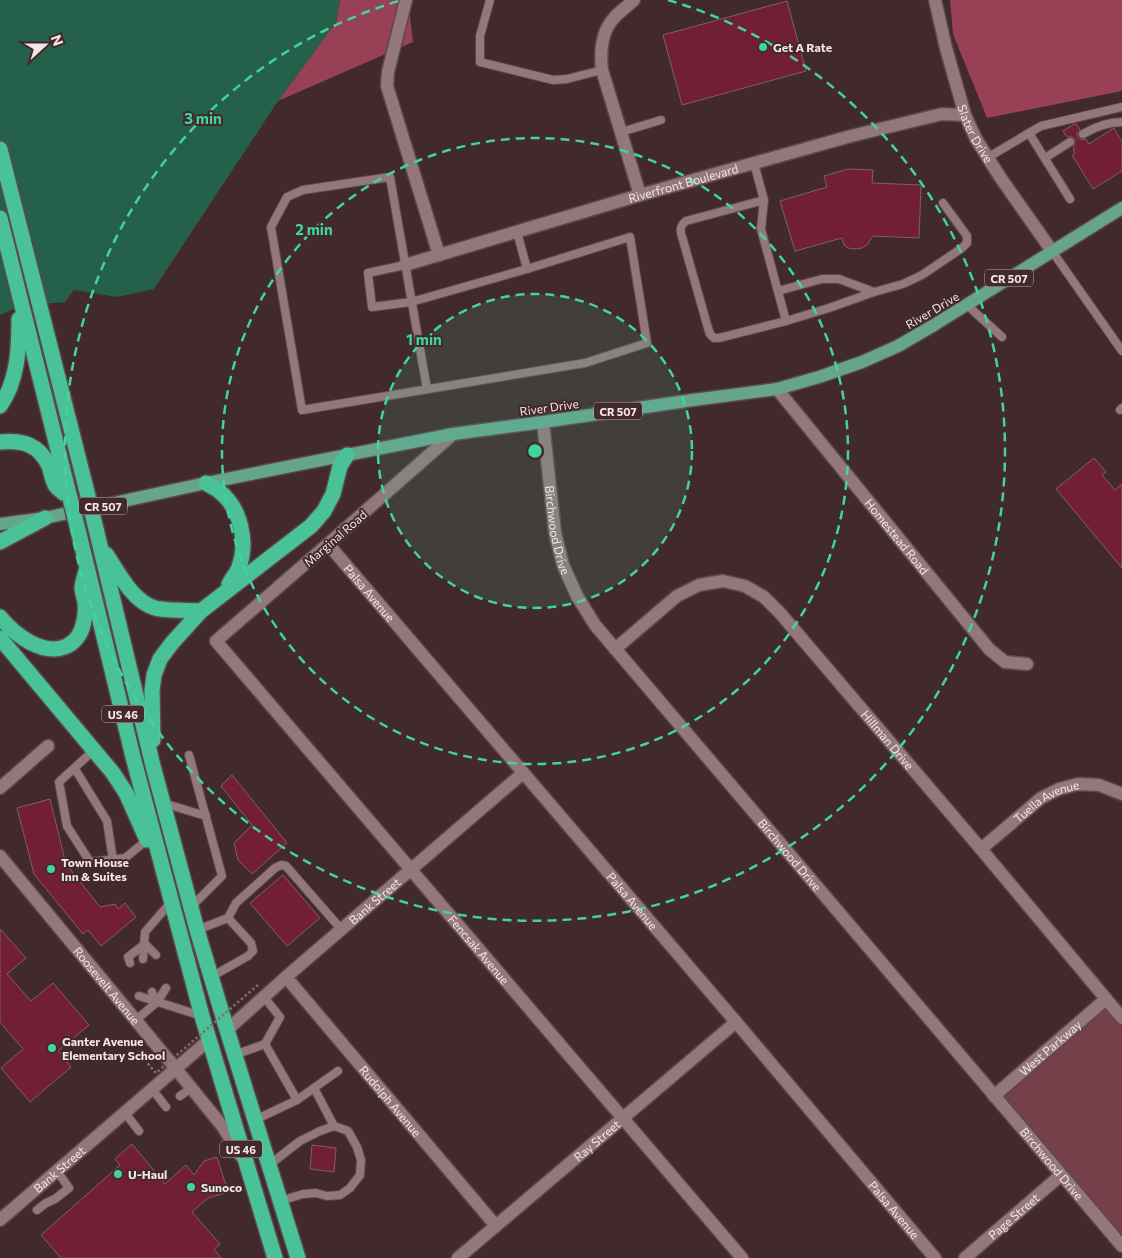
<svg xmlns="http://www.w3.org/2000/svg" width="1122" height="1258" viewBox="0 0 1122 1258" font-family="Commissioner,sans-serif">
	<rect width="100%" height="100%" fill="#41292e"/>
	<path fill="#76404b" d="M1106,999L1122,1018V1246L994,1096Z"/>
	<g fill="#984055">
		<path d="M340,0H408L413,42L278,101L336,22Z"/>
		<path d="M950,0H1122V91L987,118L953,34Z"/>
	</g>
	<path fill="#25604a" d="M0,0H340L336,22L278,101L154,289L117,297L74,290L65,302L22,306L0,315Z"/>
	<g fill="#731e37" stroke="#7c6165">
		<path d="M787,1L806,71L682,105L663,35Z"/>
		<path d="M1074,124H1076L1080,129L1077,133L1078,137L1082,140L1086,139L1089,144L1114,128L1122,142V171L1093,189L1072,155L1075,153L1073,150L1075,149L1073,147L1075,144V139L1072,137H1067L1063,131Z"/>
		<path d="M848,169L873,170L872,183L921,185L919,238L873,236L867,245L862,248L855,249L848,248L844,245L842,238L795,251L780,201L827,187L824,176Z"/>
		<path d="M1094,458L1106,472L1102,475L1115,490L1122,484V568L1056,489Z"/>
		<path d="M232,775L287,843L252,874L238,860L234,843L252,825L221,786Z"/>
		<path d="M50,799L66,864L100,907L115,904L118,909L125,903L136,917L101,946L88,930L83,934L34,874L17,808Z"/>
		<path d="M283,875L320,918L287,946L250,903Z"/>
		<path d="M0,929L26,958L7,974L31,1001L53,983L89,1025L58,1051L71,1067L30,1102L1,1068L23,1049L0,1022Z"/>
		<path d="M132,1144L165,1184L186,1165L194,1175L204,1161L217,1157L228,1192L208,1198L192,1212L220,1244L214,1249L221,1258H61L41,1235L120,1165L115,1159Z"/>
		<path d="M312,1145L336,1148L334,1172L310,1169Z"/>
	</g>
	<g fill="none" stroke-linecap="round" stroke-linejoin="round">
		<g stroke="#5c484c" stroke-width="10">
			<g id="lane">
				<path d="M490,0L480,36V62L553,80L567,79L602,70"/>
				<path d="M621,132L661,120"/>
				<path d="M1029,133L1041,126L1122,107"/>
				<path d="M1083,134C1095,127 1107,122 1122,122"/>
				<path d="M987,158L1029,133L1070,199"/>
				<path d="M1045,158L1070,142"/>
				<path d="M754,163L764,200L761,229L786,321L719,338H714L710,334L708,328L681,233C680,228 681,225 686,221L764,200"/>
				<path d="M1052,251L1122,351"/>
				<path d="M405,265L368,273L372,307L411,302L527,269"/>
				<path d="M778,291L822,279H839L874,292L829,308L786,321"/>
				<path d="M874,292L903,284L922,275L962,248L967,243V236L943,203"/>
				<path d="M967,305L1002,337"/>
				<path d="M427,389L390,177L303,190L287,197L271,227L302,410L585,363L647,343L630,237L527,269L517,232"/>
				<path d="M1120,410L1122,408"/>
				<path d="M94,750L59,782L67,826L90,862L125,858L147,840"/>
				<path d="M189,755L222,876L191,907"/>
				<path d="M75,769L107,821L113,860"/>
				<path d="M163,803L206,816"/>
				<path d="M197,930L228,918L236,903L275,868L281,865L286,866L341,929"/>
				<path d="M145,944L156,955"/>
				<path d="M143,959L145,932L171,902"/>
				<path d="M130,963L128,957L145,944"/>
				<path d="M211,977L248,956L253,951L251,943L228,918"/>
				<path d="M152,992L157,1002"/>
				<path d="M139,996L202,1016"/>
				<path d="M264,997L280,1017L265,1044L297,1100L338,1071"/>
				<path d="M136,1020L157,1002L166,988"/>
				<path d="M234,1055L265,1044"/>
				<path d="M314,1088L334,1126"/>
				<path d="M152,1089L166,1107"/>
				<path d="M180,1096L191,1088"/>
				<path d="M125,1113L139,1131"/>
				<path d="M255,1120L297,1100"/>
				<path d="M269,1165L300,1141L320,1131L334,1126L348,1131L357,1147L361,1160L360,1175L350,1188L340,1195L327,1196L316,1193L303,1194L280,1201"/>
				<path d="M37,1210L46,1203L55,1199L69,1188L57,1171"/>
			</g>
		</g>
		<g stroke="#5c484c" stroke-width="15">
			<g id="street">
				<path d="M406,0L388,72L387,86L439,255"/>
				<path d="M634,0C628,6 620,11 614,18C601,32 600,52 602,70L640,195"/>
				<path id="s1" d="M935,0L946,48L965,115L976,139L1000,177L1052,251"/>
				<path id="s2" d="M405,265L640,195L851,136L942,114L965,115"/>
				<path id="s3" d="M777,389L989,649L1005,662L1027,664"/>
				<path id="s4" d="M543,422L555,533L563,565L577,596L595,625L1122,1246"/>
				<path id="s5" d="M453,434L328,544L216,641L742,1258"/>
				<path id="s6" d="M328,544L736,1022L935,1258"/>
				<path id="s7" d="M615,649L677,596L699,585L723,581L745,586L764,597L780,613L981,849L1122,1018"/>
				<path d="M0,788L48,746"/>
				<path id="s8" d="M981,849L1041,798L1059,789L1078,784L1099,785L1122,794"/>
				<path id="s9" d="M0,856L176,1069L223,1127L241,1156"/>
				<path id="s10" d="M286,977L496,1226"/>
				<path id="s11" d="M227,1030L286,977L523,773"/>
				<path id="s12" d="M994,1096L1106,999"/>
				<path id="s13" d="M0,1220L209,1040"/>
				<path id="s14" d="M458,1258L736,1022"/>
				<path id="s15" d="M965,1258L1061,1175"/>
			</g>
		</g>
		<g stroke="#5c484c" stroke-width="15">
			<path id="primary" d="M0,524L45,518L206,483L453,434L543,422L693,400L777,389L819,377L862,362L898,346L934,325L1122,208"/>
		</g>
		<g stroke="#5c484c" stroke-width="18">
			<g id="highway">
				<path d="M0,149L86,488"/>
				<path d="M0,218L70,498"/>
				<path d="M0,406C18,380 19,349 19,319"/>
				<path d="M0,442C22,440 39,444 49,466C51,472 52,479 55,485C58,490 66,494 70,498"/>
				<path d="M206,483C210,486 215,488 219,491C241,508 248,542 239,567C237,573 232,578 229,584"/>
				<path d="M96,529L153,766L197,930L227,1030L298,1258"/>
				<path d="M79,534L133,757L202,1016L275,1258"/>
				<path d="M0,542L45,518"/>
				<path d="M106,554C119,573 132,601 155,608C166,611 189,610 201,611"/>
				<path d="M0,617C15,635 43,657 67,646C75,642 81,634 83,625C85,618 86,610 85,602C84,597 82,592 82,587C83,581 85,574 87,568"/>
				<path d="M0,638L113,773L126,793L147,840"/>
				<path d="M153,740L152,691L154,675L160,659L172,643L201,611L311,526L324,511L333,494L340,466L347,455"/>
			</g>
		</g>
		<use href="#lane" stroke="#93777c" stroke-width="8"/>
		<use href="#street" stroke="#93777c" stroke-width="12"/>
		<use href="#primary" stroke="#66a48c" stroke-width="12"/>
		<use href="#highway" stroke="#48c296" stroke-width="15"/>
		<g stroke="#5c484c" stroke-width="18" stroke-linecap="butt">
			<g id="highway-bridge">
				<path d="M86,488L96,529"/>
				<path d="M70,498L79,534"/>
			</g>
		</g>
		<path stroke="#816c70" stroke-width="2.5" stroke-dasharray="2.5 2.5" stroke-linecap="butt" d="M138,1052L156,1073L259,984"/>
		<use href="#highway-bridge" stroke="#48c296" stroke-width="15"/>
	</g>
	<circle cx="535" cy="451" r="157" fill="#40d4a1" fill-opacity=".12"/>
	<g fill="none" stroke="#40d4a1" stroke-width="2.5" stroke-dasharray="9 6">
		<circle cx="535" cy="451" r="157"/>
		<circle cx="535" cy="451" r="313"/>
		<path d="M668 0A470 470 0 1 1 402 0"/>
	</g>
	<g fill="#40d4a1" stroke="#41292e" stroke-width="2">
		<circle cx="763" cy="47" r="5"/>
		<circle cx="51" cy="869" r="5"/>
		<circle cx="52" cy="1048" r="5"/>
		<circle cx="118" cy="1174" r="5"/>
		<circle cx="191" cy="1187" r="5"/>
	</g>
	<g text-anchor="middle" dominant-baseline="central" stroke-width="4" stroke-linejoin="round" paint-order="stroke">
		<g fill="#41292e" stroke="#beacaf" stroke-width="1">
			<rect x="985" y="269.5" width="48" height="17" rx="4"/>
			<rect x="594" y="402.5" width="48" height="17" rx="4"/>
			<rect x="79" y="497.5" width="48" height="17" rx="4"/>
			<rect x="102" y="705.5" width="42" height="17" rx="4"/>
			<rect x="220" y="1140.5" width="42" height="17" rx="4"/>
		</g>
		<g font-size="11" font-weight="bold" fill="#f4e4e6">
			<text x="1009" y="278">CR 507</text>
			<text x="618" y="411">CR 507</text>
			<text x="103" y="506">CR 507</text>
			<text x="123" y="714">US 46</text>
			<text x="241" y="1149">US 46</text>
		</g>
		<g font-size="12" font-weight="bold" fill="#f4e4e6" stroke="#41292e" text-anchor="start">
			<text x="773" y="47">Get A Rate</text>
			<text x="61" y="862">Town House<tspan x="61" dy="14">Inn &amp; Suites</tspan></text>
			<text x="62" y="1041">Ganter Avenue<tspan x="62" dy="14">Elementary School</tspan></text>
			<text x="128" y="1174">U-Haul</text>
			<text x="201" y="1187">Sunoco</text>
		</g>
		<g font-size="12" fill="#f4e4e6" stroke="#41292e">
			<text stroke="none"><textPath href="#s1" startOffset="140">Slater Drive</textPath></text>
			<text stroke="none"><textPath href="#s2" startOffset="290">Riverfront Boulevard</textPath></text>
			<text transform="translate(932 310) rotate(-31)">River Drive</text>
			<text transform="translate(549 407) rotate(-8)">River Drive</text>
			<text stroke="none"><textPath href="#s4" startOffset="109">Birchwood Drive</textPath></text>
			<text stroke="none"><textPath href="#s3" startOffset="190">Homestead Road</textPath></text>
			<text transform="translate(335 538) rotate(-41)">Marginal Road</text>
			<text stroke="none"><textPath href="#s6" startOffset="64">Palsa Avenue</textPath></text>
			<text stroke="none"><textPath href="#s7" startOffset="364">Hillman Drive</textPath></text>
			<text stroke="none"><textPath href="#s8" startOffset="82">Tuella Avenue</textPath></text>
			<text stroke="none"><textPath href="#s4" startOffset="514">Birchwood Drive</textPath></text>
			<text stroke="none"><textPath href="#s11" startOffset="196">Bank Street</textPath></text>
			<text stroke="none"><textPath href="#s6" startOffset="469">Palsa Avenue</textPath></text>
			<text stroke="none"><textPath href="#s5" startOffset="720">Fencsak Avenue</textPath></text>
			<text stroke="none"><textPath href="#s9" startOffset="168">Roosevelt Avenue</textPath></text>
			<text stroke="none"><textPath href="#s12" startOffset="74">West Parkway</textPath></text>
			<text stroke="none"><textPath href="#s10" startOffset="162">Rudolph Avenue</textPath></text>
			<text stroke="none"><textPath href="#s14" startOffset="182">Ray Street</textPath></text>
			<text stroke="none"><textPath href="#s4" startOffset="919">Birchwood Drive</textPath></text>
			<text stroke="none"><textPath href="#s13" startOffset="78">Bank Street</textPath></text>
			<text stroke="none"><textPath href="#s6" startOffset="874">Palsa Avenue</textPath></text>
			<text stroke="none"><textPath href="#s15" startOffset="64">Page Street</textPath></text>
		</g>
	</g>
	<circle cx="535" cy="451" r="8" fill="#40d4a1" stroke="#41292e" stroke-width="2.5"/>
	<g font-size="15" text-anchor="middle" font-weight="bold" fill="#40d4a1" stroke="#41292e" stroke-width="4" stroke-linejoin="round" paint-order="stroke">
		<text x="203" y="124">3 min</text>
		<text x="314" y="235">2 min</text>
		<text x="424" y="345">1 min</text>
	</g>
	<g transform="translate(45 45) rotate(69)" stroke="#41292e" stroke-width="4" paint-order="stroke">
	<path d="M0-4L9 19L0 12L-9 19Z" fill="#f4e4e6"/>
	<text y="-8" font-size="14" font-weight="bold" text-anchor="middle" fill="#f4e4e6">N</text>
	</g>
</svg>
